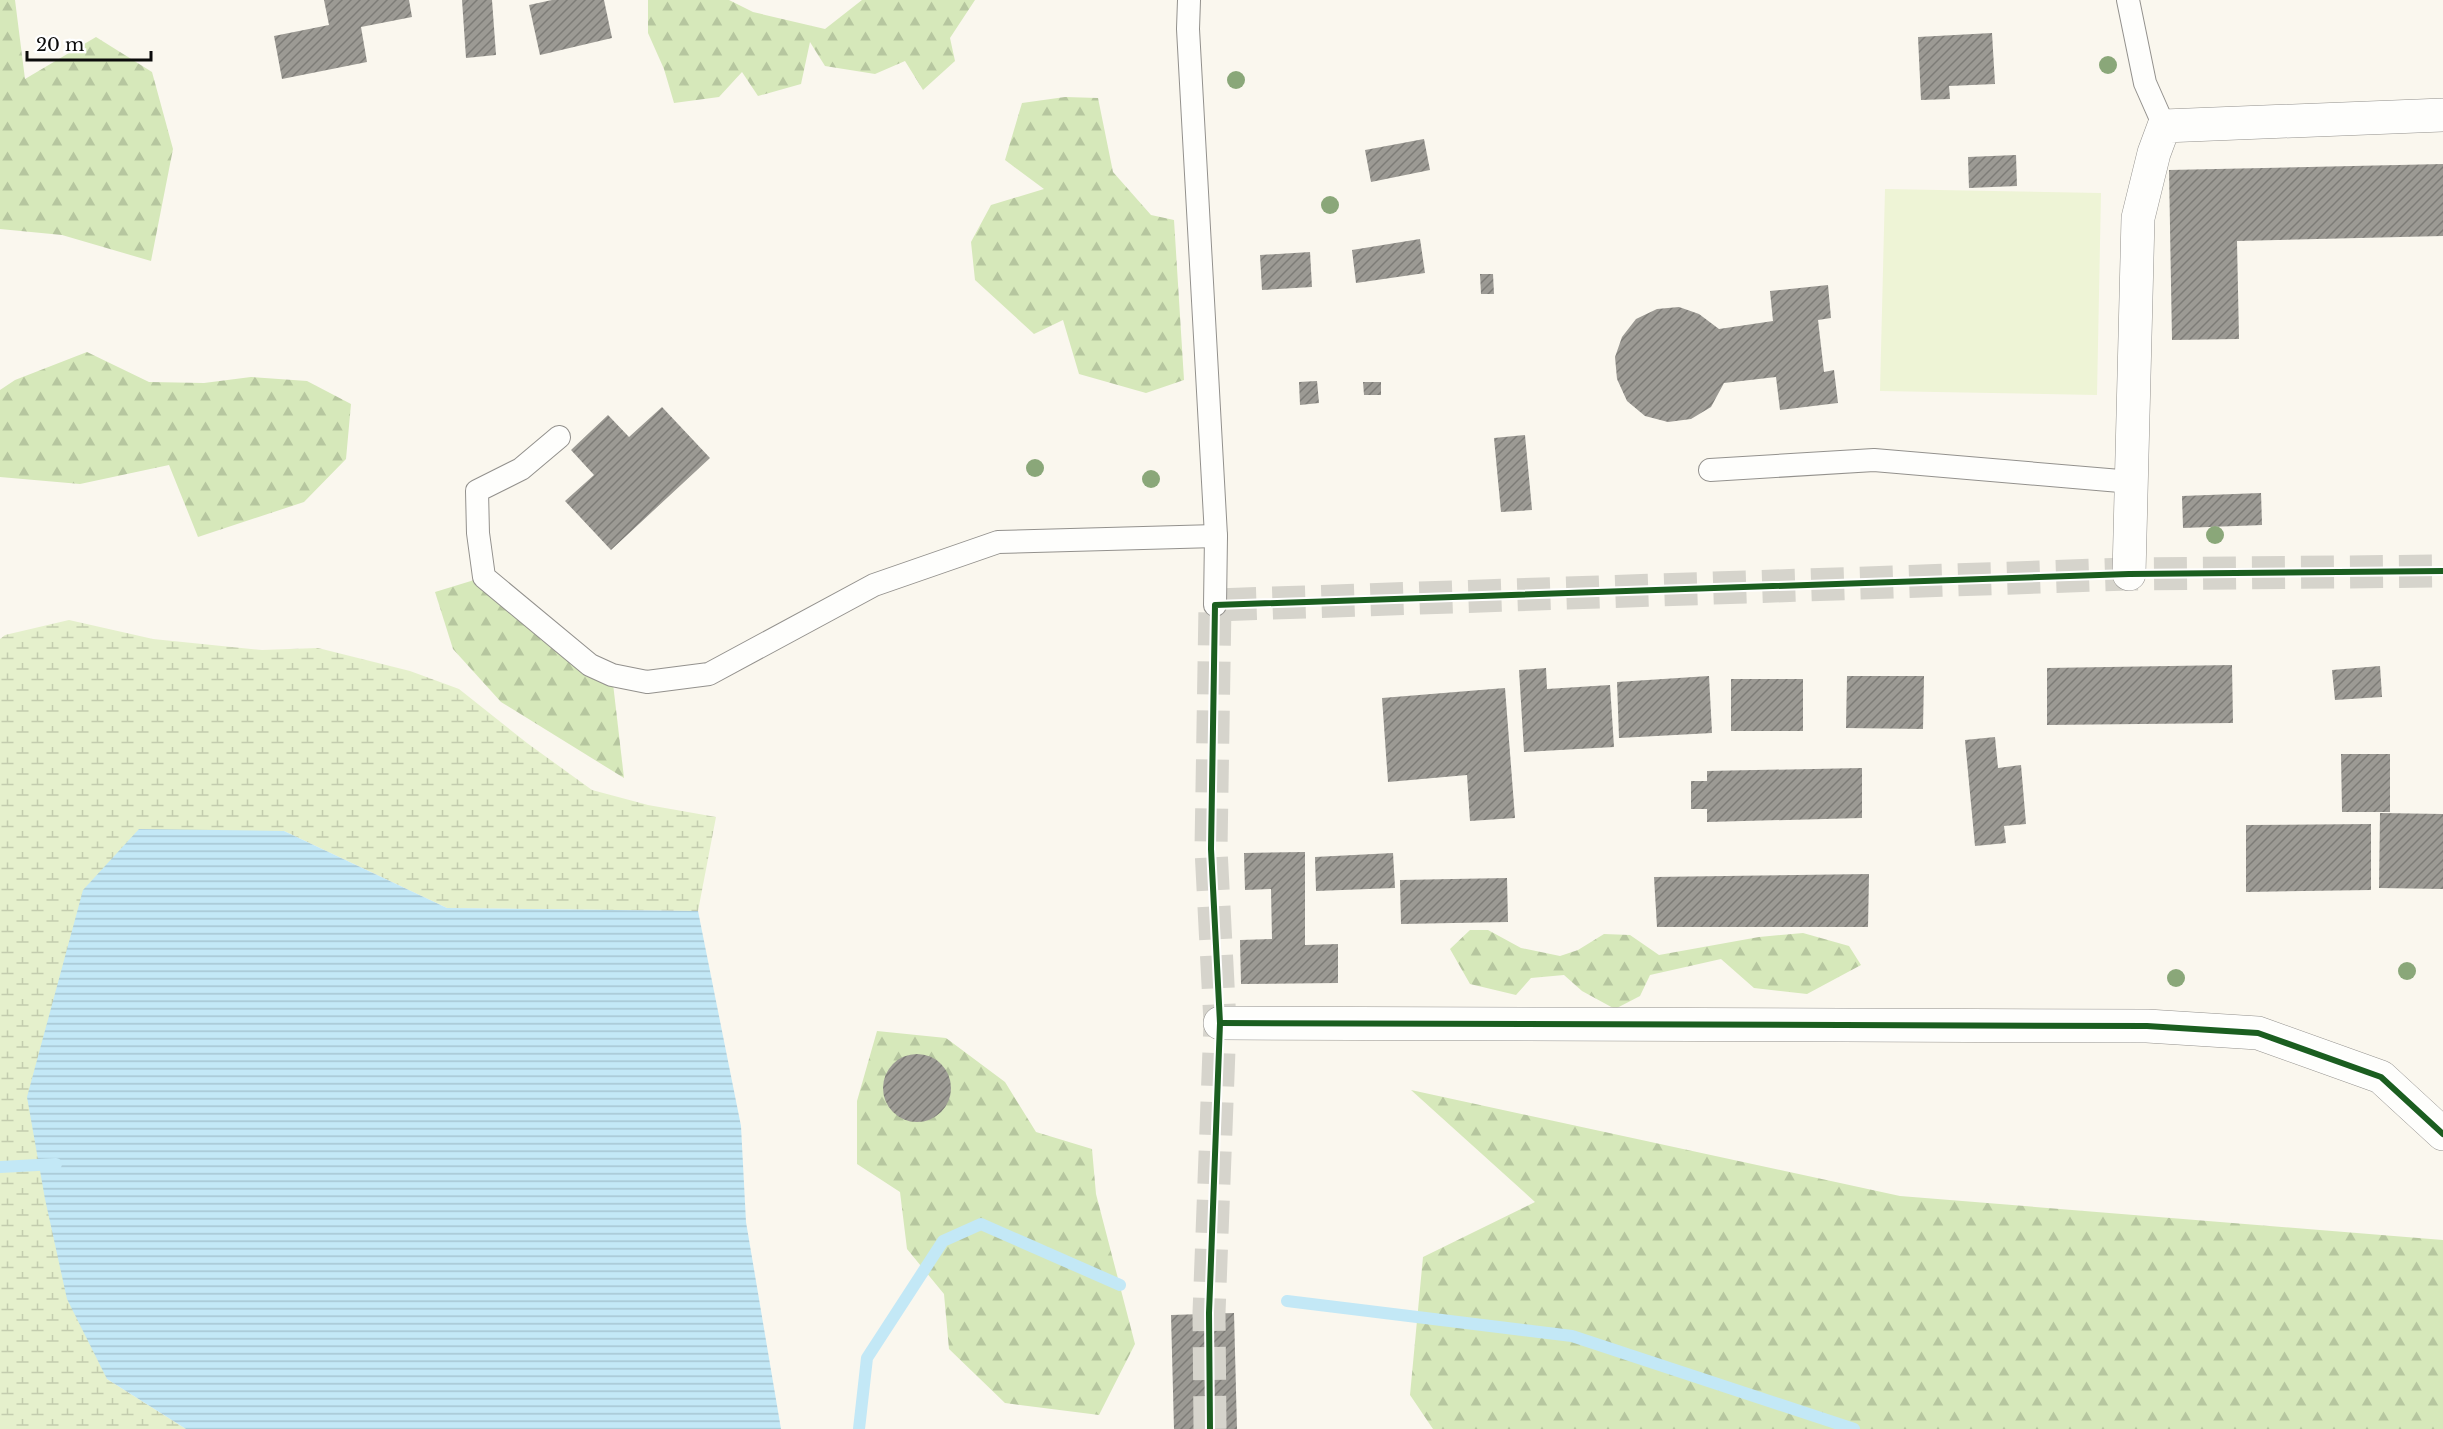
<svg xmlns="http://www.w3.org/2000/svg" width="2443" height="1429" viewBox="0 0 2443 1429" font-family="'Libre Baskerville',serif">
	<defs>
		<pattern id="forest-firs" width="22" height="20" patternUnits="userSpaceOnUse" patternTransform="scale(1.5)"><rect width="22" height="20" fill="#d6e8ba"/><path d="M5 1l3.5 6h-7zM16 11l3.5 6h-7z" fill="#b6c69f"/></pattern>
		<pattern id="wetland-marsh" width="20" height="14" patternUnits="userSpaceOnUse" patternTransform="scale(1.5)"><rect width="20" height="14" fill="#e5f0cc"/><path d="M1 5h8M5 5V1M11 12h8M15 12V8" fill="none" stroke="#c3ccae"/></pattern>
		<pattern id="water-rules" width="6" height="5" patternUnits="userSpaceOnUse" patternTransform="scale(1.5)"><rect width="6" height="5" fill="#c3e8f6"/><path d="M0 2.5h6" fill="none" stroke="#a6c6d2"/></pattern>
		<pattern id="building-hatch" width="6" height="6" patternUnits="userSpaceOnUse" patternTransform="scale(1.5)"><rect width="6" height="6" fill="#9c9a94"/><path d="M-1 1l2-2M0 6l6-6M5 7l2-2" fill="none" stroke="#7d7c77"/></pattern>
	</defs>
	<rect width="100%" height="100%" fill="#faf7ee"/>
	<g fill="url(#forest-firs)">
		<path d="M0,0H15L25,79L96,37L152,72L173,149L151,261L62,235L0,229Z"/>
		<path d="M648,0H729L753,12L825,29L862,0H975L950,38L955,61L923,90L905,61L875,74L825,66L810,42L801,84L758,96L742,72L719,97L674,103L664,69L648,33Z"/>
		<path d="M1065,97L1098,98L1113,172L1151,215L1174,220L1184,380L1146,393L1079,374L1063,320L1034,334L975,280L971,242L991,205L1044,189L1005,160L1022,103Z"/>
		<path d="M87,352L149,382L204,383L251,377L307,381L351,404L346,459L304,502L198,537L169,465L80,484L0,477V390L15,380Z"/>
		<path d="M484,577L612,675L624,778L501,702L453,649L435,592Z"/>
		<path d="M1470,930H1488L1521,948L1560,956L1578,950L1604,934L1630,935L1659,955L1759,937L1803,933L1849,946L1861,965L1807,994L1754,988L1721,959L1650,975L1640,996L1615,1009L1582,991L1564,975L1531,978L1516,995L1470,984L1450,949Z"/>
		<path d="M877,1031L946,1038L1005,1082L1036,1132L1092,1149L1096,1194L1135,1344L1099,1415L1005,1403L949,1349L944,1294L907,1249L900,1192L857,1164V1101Z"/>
		<path d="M1411,1090L1900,1196L2443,1240V1429H1433L1410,1395L1423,1257L1535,1202Z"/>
	</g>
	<path fill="url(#wetland-marsh)" d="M69,620L153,639L262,650L318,648L410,671L459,689L527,743L592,790L648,805L716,817L698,911L447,908L284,831L107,1379L186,1429H0V639L5,635Z"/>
	<path fill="#eef4d6" d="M1885,189L2101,193L2097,395L1880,391Z"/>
	<path fill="url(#water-rules)" d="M139,829L284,831L447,908L698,911L741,1126L746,1222L781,1429H186L107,1379L67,1299L45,1199L27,1097L83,890Z"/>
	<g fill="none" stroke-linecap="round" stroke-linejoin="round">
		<g stroke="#c3e8f6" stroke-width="12">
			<path d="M0,1167L56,1164"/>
			<path d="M1287,1301L1572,1336L1854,1429"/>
			<path d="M859,1429L867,1358L943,1241L981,1224L1120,1285"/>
		</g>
	</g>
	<g fill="url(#building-hatch)">
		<path d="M324,0H409L412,17L361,27L367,62L282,79L274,36L329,25Z"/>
		<path d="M462,0H492L496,55L466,58Z"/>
		<path d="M552,0H604L612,38L540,55L529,5Z"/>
		<path d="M1992,33L1995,84L1949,86L1950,99L1921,100L1918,37Z"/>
		<path d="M1424,139L1430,170L1371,182L1365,150Z"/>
		<path d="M2016,155L2017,186L1969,188L1968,157Z"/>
		<path d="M2443,164V236L2237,241L2239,339L2172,340L2169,170Z"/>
		<path d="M1420,239L1425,273L1356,283L1352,250Z"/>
		<path d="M1310,252L1312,287L1262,290L1260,255Z"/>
		<path d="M1480,274H1493L1494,294H1481Z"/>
		<path d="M1828,285L1831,318L1818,320L1824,372L1834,370L1838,403L1780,410L1776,377L1724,383L1711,407L1691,419L1668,422L1645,416L1627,401L1617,379L1615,357L1622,337L1636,319L1657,309L1679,307L1699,314L1719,329L1773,321L1770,291Z"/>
		<path d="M1317,381L1319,403L1300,405L1299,382Z"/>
		<path d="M1363,382H1381V395H1364Z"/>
		<path d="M662,407L710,458L611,550L565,501L594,475L571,450L608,415L629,437Z"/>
		<path d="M1525,435L1532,510L1501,512L1494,438Z"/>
		<path d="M2261,493L2262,525L2183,528L2182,496Z"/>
		<path d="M2232,665L2233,723L2047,725V668Z"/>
		<path d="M2380,666L2382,697L2335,700L2332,670Z"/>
		<path d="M1546,668L1547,689L1610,685L1614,747L1524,752L1519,670Z"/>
		<path d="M1709,676L1712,733L1619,738L1617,682Z"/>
		<path d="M1847,676H1924L1923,729L1846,728Z"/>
		<rect x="1731" y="679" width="72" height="52"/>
		<path d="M1505,688L1515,818L1470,821L1467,775L1388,782L1382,698Z"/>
		<path d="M1995,737L1998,768L2021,765L2026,824L2004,826L2006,843L1975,846L1965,740Z"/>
		<path d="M2341,754H2390V812H2342Z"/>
		<path d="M1862,768V818L1707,822V809H1691V781H1707V771Z"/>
		<path d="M2380,813L2443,814V889L2379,888Z"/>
		<path d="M2371,824V890L2246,892V825Z"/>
		<path d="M1305,852V945L1338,944V983L1241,984L1240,940L1272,939L1271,889L1245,890L1244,853Z"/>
		<path d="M1393,853L1395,888L1316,891L1315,857Z"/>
		<path d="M1869,874L1868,927H1657L1654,877Z"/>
		<path d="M1507,878L1508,922L1401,924L1400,880Z"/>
		<circle cx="917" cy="1088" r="34"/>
		<path d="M1234,1313L1237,1429H1174L1171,1315Z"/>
	</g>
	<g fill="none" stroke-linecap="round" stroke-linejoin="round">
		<path stroke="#d6d4cc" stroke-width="33" stroke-dasharray="33 16" stroke-linecap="butt" d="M1210,1429L1209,1313L1220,1023L1211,849L1215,605L2129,574L2443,571"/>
		<g stroke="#93918d" stroke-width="24">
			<g id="service">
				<path d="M1189,0L1188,29L1216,536L1215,605"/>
				<path d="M2128,0L2145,83L2164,126"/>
				<path d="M559,437L521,469L477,491L478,533L484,577L590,665L612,675L647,682L709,674L874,585L998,542L1216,536"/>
				<path d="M1710,470L1874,460L2132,482"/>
			</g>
		</g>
		<g stroke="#93918d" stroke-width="34">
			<g id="minor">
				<path d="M2129,574L2138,218L2154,153L2164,126L2443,115"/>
				<path d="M1220,1023L2147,1026L2258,1033L2381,1077L2443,1134"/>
			</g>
		</g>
		<use href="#service" stroke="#fefefc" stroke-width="22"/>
		<use href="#minor" stroke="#fefefc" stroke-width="33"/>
		<g stroke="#fff" stroke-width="10">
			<g id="cycleway">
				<path d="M1220,1023L2147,1026L2258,1033L2381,1077L2443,1134"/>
				<path d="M1210,1429L1209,1313L1220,1023L1211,849L1215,605L2129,574L2443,571"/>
			</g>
		</g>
		<use href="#cycleway" stroke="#1b5e20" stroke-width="6"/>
	</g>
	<g fill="#8aa779">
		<circle cx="2108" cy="65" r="9"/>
		<circle cx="1236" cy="80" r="9"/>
		<circle cx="1330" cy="205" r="9"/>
		<circle cx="1035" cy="468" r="9"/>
		<circle cx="1151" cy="479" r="9"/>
		<circle cx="2215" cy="535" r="9"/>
		<circle cx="2407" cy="971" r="9"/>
		<circle cx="2176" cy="978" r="9"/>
	</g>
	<path d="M27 51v9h124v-9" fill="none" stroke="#0b0b0b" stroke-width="3"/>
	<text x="36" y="51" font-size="18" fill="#0b0b0b" stroke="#ffffff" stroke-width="4.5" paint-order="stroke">20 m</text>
</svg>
